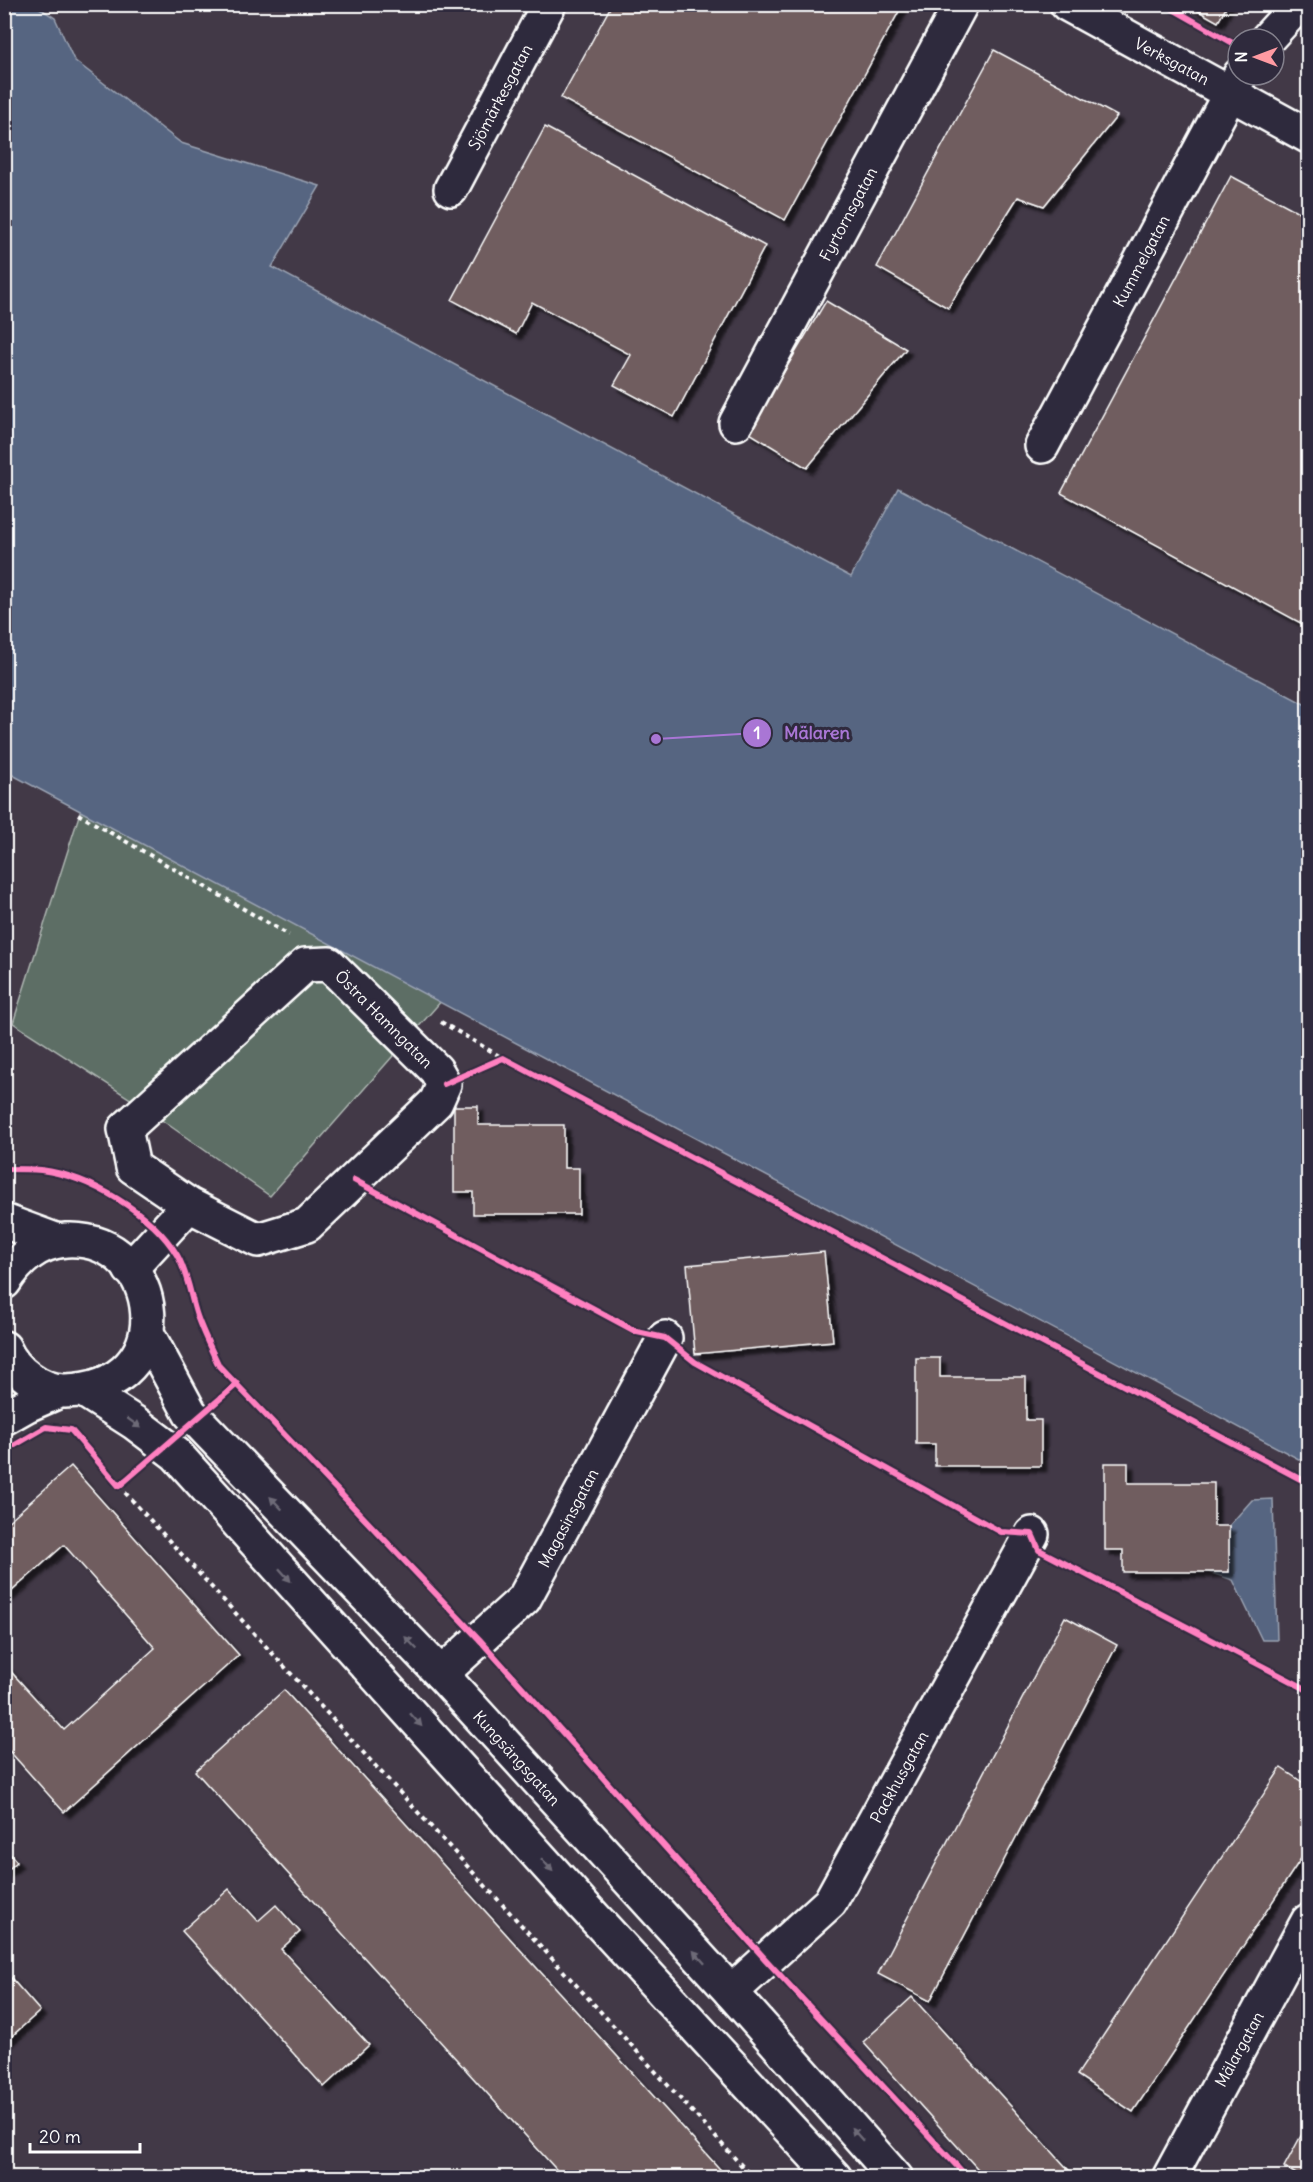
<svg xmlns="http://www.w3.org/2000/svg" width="1313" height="2182" viewBox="0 0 1313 2182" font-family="Delius,sans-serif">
	<defs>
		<filter id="shadow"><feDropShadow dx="5.5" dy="5.5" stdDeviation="1.5" flood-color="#0009"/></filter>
	</defs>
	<rect width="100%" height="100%" fill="#423947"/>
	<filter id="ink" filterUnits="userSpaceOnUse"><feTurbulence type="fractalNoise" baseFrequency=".0167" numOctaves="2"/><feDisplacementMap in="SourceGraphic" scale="12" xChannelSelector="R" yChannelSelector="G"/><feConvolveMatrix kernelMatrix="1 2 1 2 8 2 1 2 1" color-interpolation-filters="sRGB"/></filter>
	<g filter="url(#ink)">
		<path fill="#5d6e65" stroke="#aeb6b2" stroke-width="1.5" d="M82,806L443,999L270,1196L143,1107L13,1023Z"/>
		<g fill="#576581" stroke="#9aa3b3" stroke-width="1.5">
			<path d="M4,5H35L55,18L74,60L181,143L320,186L272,267L851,577L898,488L1308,706V1464L5,771Z"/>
			<path d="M1273,1499L1277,1640H1262L1233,1580L1208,1572H1229V1526L1252,1500Z"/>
		</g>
		<g fill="#705d5e" stroke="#fff" stroke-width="1.5" filter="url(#shadow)">
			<path d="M612,4H903L785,220L561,98Z"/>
			<path d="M1186,4H1228L1218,22Z"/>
			<path d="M994,50L1117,116L1044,206L1018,197L948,308L877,267Z"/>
			<path d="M545,127L765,246L674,417L614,385L631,355L532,302L516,334L452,300Z"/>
			<path d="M1231,176L1308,217V627L1061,493Z"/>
			<path d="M826,301L906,349L807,468L748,432Z"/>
			<path d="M454,1106H478V1125H564V1168H579V1214H473V1192H454Z"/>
			<path d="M824,1252L833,1341L695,1354L687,1265Z"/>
			<path d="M916,1358H940V1377H1026V1420H1041V1466H935V1444H916Z"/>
			<path d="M1105,1463H1128V1483H1214V1526H1229V1572H1123V1550H1105Z"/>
			<path d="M71,1466L239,1655L64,1812L4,1745V1664L64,1730L155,1648L64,1545L4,1598V1525Z"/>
			<path d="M1065,1617L1117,1645L930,2001L878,1974Z"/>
			<path d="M284,1690L728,2178H564L195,1771Z"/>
			<path d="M1281,1768L1308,1786V1848L1133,2112L1077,2075Z"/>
			<path d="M4,1847L17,1862L4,1873Z"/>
			<path d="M229,1889L258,1921L276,1905L300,1932L281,1949L369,2045L324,2087L182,1931Z"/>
			<path d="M4,1970L40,2011L4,2043Z"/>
			<path d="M912,1997L1076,2178H986L863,2042Z"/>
			<path d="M1308,2123V2178H1303L1284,2167Z"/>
		</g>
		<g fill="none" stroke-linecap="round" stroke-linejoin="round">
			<g stroke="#fff" stroke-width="38">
				<g id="street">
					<path d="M1067,4L1308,136"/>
					<path d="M1267,39L1299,4"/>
					<path d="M451,189L549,4"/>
					<path d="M736,423L961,4"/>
					<path d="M1042,446L1240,75"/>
					<path d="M130,1269L189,1205L258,1240L307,1225L436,1102L444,1084L436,1070L329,964L305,965L125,1129L133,1167L189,1205"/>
					<path d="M4,1418L27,1405L59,1391"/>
					<path d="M441,1674L524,1599L665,1338"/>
					<path d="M731,1992L830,1902L1032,1534"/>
					<path d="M1169,2178L1308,1921"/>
				</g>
			</g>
			<g stroke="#fff" stroke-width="38">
				<g id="secondary">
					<path d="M4,1221L58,1241"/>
					<path d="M4,1282C19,1259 38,1242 66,1240C165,1235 185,1389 65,1391C40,1391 14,1371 4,1348"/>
					<path d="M147,1333L190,1413L441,1674L731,1992L896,2178"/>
					<path d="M85,1391L135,1423L176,1454L582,1904L835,2178"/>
				</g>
			</g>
			<g stroke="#fff" stroke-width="4" stroke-dasharray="4.5 4.5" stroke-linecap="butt">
				<path d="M78,814L289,935"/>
				<path d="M441,1022L503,1058"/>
				<path d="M119,1486L753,2178"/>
			</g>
			<use href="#street" stroke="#2f2a3d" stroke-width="33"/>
			<use href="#secondary" stroke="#2f2a3d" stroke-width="33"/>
			<g stroke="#2f2a3d" stroke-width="10">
				<g id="cycleway">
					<path d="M1164,4L1238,46"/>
					<path d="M444,1084L503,1058L1308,1483"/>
					<path d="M4,1169C17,1169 29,1169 41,1170C89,1176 152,1213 177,1255C188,1274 190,1295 197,1316C203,1333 211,1349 219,1366L479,1639L766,1960L968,2178"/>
					<path d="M354,1180L637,1332L665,1338L695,1362L1001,1532L1032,1534L1039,1550L1308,1690"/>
					<path d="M15,1445L46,1427L71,1430L119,1486L237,1384"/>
				</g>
			</g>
			<use href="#cycleway" stroke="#ff80c0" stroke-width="6"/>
		</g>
		<defs><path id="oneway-solid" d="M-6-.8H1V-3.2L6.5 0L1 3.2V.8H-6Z" transform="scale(1.5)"/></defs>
		<g fill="#6d6a77">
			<use href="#oneway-solid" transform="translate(134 1423) rotate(35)"/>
			<use href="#oneway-solid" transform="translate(276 1503) rotate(-134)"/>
			<use href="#oneway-solid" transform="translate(285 1575) rotate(48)"/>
			<use href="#oneway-solid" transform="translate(411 1643) rotate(-134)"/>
			<use href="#oneway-solid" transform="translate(416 1720) rotate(48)"/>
			<use href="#oneway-solid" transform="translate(547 1865) rotate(48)"/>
			<use href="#oneway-solid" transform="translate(699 1957) rotate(-132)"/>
			<use href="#oneway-solid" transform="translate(857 2134) rotate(-132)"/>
		</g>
	</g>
	<g text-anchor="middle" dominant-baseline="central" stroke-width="6" stroke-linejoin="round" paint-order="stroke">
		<g font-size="16" fill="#fff" stroke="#2f2a3d">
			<text transform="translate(1172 61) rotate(28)">Verksgatan</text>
			<text transform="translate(500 97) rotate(-62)">Sjömärkesgatan</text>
			<text transform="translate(848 214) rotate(-62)">Fyrtornsgatan</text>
			<text transform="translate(1141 261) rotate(-62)">Kummelgatan</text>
			<text transform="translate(384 1019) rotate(45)">Östra Hamngatan</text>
			<text transform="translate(568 1518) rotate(-62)">Magasinsgatan</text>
			<text transform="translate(517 1758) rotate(48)">Kungsängsgatan</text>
			<text transform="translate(899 1777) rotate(-61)">Packhusgatan</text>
			<text transform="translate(1239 2049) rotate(-61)">Mälargatan</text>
		</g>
	</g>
	<path fill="none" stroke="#a976d5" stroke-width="2" d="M656 739L757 733"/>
	<g fill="#a976d5" stroke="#2f2a3d" stroke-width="2">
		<circle cx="656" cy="739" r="6"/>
		<circle cx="757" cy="733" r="15"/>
	</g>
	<g font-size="18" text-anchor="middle" font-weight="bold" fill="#fff">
		<text x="757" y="739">1</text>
	</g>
	<g font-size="18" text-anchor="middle" font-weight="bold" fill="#a976d5" stroke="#2f2a3d" stroke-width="6" stroke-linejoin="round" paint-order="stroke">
		<text x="817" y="739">Mälaren</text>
	</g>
	<rect width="1313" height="2182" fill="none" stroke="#2f2a3d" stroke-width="24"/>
	<rect x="12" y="12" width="1289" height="2158" fill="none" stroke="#fff" stroke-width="2" filter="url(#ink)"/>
	<g transform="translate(1256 57) rotate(270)"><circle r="28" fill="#2f2a3d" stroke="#827f8b" stroke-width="1.5"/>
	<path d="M0-4.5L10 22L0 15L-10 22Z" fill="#ff9aa2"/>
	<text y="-9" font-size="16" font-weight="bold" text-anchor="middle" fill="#ffffff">N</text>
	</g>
	<path d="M30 2143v9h110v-9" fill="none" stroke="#ffffff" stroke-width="3"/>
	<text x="39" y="2143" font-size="18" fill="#ffffff" stroke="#2f2a3d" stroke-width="4.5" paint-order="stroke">20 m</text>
</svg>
